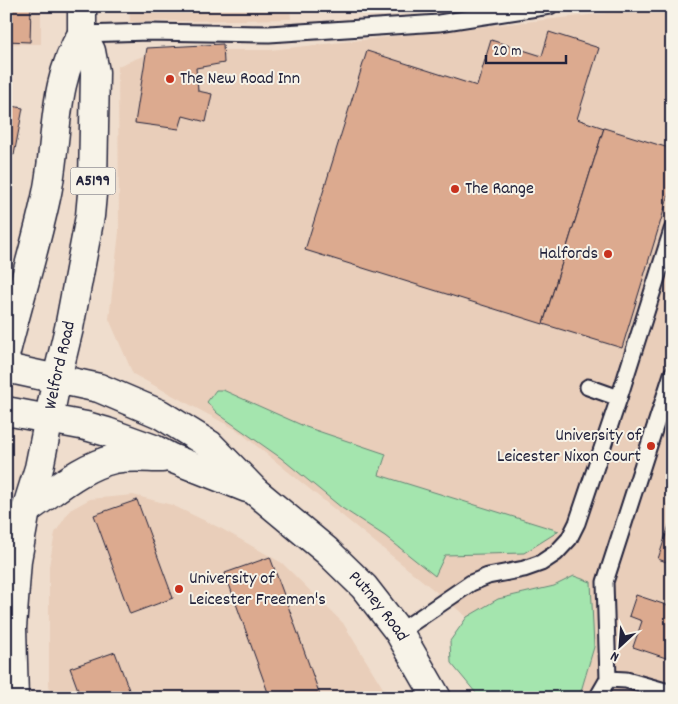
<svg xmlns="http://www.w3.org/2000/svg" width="678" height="704" viewBox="0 0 678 704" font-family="Dekko,sans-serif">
	<rect width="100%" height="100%" fill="#efddcd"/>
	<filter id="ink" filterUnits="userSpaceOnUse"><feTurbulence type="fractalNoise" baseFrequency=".02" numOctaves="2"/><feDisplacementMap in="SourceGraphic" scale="10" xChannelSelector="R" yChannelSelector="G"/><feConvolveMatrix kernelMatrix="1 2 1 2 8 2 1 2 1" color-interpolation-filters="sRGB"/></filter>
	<g filter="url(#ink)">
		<g fill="#e9ceba">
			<rect x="6" y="6" width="35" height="38"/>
			<path d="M129,6H290L291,19L130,22Z"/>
			<path d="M672,6V698H579L594,647L574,576L554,586L498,599L467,617L237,430L133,374L109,319L119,232L118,66L158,50H270Z"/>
			<path d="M133,495L172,505L222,529L282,563L343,623L389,698H51L49,684V566L55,533L70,510L90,499Z"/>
		</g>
		<g fill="#a4e5ae" stroke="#638474">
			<path d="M216,390H223L306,427L386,454L379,475L559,531L524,553L445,555L435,576L385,536L342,508L281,458L217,413L207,402Z"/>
			<path d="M574,576L591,582L594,647L579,698H480L451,663L450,641L467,617L498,599L554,586Z"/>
		</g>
		<g fill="#dcaa8f" stroke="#22223b">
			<path d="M6,6H31L30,42L6,41Z"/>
			<path d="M549,32L599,48L577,119L604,128L543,324L305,250L367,51L477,86L491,40L542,56Z"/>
			<path d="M223,44L224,63L196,68L198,91L212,94L206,122L183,116L179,129L135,123L147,48Z"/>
			<path d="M6,105L23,108L14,155L6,153Z"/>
			<path d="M604,128L672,149V184L622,348L543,324Z"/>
			<path d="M137,500L173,598L130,614L94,515Z"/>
			<path d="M671,519H672V564L658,559Z"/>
			<path d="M270,557L287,603L321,698H270L225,573Z"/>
			<path d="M636,595L672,607V660L633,647L642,621L629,616Z"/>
			<path d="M115,652L132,698H81L70,668Z"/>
		</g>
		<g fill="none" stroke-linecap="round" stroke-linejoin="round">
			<g stroke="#22223b" stroke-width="19">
				<g id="lane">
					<path d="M82,34L149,32L269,34L439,23L550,6"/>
					<path d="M619,398L672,230"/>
					<path d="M399,632L471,583L488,576L524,569L541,563L556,553L569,539L577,523L619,398L588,387"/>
					<path d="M608,679L626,680L672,693"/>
					<path d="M597,698L608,679L605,582L672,374"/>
				</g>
			</g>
			<g stroke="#22223b" stroke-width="31">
				<g id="secondary">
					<path id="s1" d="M6,368L99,388L160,414L210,445L256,492L327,551L364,587L399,632L437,698"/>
					<path d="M6,411L86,426L107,432L154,449L171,458L247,488"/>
					<path d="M26,510C55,491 80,467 114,459C129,456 147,458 162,458"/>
				</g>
			</g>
			<g stroke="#22223b" stroke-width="31">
				<g id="primary">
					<path d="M6,352C19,299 36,246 47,193C58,139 52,82 82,34"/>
					<path id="s2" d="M14,698L12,628L17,560L26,510L39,468L57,378L69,328L90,216L93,183L95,72L91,51L82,34V6"/>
				</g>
			</g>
			<use href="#lane" stroke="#f7f3e8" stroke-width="15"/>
			<use href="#secondary" stroke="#f7f3e8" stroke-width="28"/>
			<use href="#primary" stroke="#f7f3e8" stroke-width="28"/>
		</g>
	</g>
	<g fill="#c8321e" stroke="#f7f3e8" stroke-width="2">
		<circle cx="170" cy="79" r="5"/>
		<circle cx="455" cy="189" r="5"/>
		<circle cx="608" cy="254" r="5"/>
		<circle cx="651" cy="446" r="5"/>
		<circle cx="179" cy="589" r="5"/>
	</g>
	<g text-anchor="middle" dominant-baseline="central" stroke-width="4" stroke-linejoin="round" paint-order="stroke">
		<rect fill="#f7f3e8" stroke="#62616f" stroke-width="1" x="70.5" y="167.5" width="45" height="27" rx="4"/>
		<g font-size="16" font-weight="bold" fill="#22223b">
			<text x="93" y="181">A5199</text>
		</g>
		<g font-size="18" fill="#22223b" stroke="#f7f3e8" text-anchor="start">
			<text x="180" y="79">The New Road Inn</text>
			<text x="465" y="189">The Range</text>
			<text x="598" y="254" text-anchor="end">Halfords</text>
			<text x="641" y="436" text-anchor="end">University of<tspan x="641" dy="21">Leicester Nixon Court</tspan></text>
			<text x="189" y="579">University of<tspan x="189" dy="21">Leicester Freemen's</tspan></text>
		</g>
		<g font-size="18" fill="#22223b" stroke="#f7f3e8">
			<text stroke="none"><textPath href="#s2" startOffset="338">Welford Road</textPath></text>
			<text stroke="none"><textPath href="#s1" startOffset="454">Putney Road</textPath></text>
		</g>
	</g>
	<rect width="678" height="704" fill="none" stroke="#f7f3e8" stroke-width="25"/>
	<rect x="12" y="12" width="653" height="679" fill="none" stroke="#22223b" stroke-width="2" filter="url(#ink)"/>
	<g transform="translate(620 646) rotate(206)" stroke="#f7f3e8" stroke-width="4" paint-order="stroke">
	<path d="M0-4L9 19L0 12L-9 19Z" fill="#22223b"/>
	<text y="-8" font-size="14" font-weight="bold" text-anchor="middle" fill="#22223b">N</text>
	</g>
	<path d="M486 55v8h80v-8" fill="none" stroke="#22223b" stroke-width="2.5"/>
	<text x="493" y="55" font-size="15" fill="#22223b" stroke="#f7f3e8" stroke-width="4" paint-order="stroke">20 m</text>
</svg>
